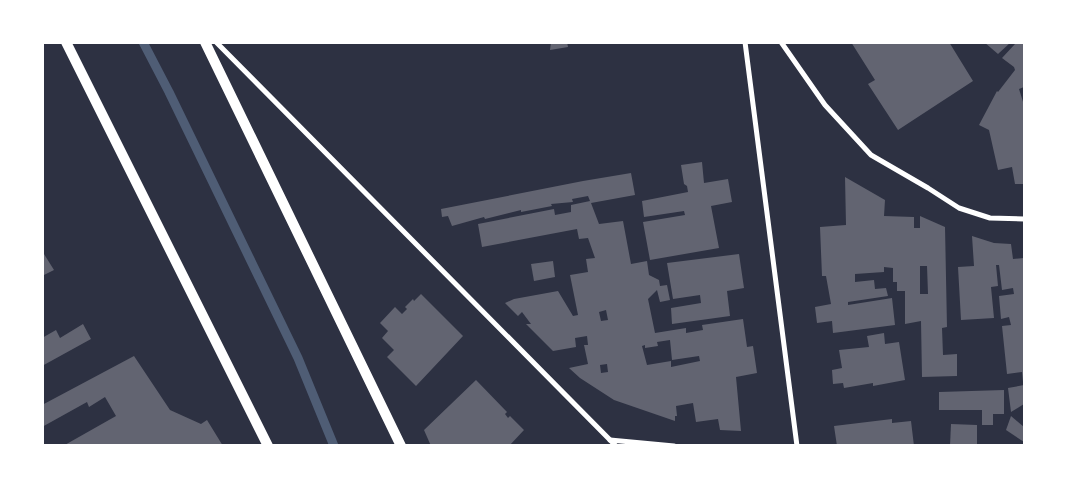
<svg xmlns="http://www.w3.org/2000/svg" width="1067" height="488" viewBox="0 0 1067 488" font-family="'Times New Roman',serif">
	<rect width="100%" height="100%" fill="#2d3142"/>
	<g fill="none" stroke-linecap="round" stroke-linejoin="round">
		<path stroke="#4f5d75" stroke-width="9" d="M143,42L169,92L298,358L334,446"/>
	</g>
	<g fill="#626471" fill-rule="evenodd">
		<path d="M551,42H567L568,47L550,50Z"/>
		<path d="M851,42H949L973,81L898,130L868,84L875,80Z"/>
		<path d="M984,42H1011L998,54Z"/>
		<path d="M1013,42H1024V87L1019,89L1024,105V184H1015L1012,167L998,170L989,130L979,125L997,91L998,92L1015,70L1014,67L1002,58L1015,44Z"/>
		<path d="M702,162L704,183L728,179L732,202L711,206L719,248L650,260L643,222L685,215L684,211L644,217L642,201L688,192L687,186L684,184L681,165Z"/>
		<path d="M631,173L635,195L591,203L599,224L623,221L631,264L647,261L649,275L659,280L660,286L667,285L670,300L660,302L657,290L648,299L655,333L686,328V333L703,330L702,325L743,319L747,347L753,346L757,373L736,377L741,431L720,430L718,419L696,422L693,403L676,406L677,416H675V421L614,400L580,378L569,368L588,364L584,345H588L587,336L575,338L576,347L553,351L526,324H531L522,312L518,316L505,303L514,299L558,291L573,316L578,315L570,275L588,272L586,259L595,258L588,238L579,239L577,229L482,247L478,224L554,209L555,215L571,212V205L590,201L588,196L572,199L573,202L551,204L552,206L521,212V210L485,219L484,217L452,226L448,216L442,217L441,209L583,181ZM606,310L608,320L601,321L599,312ZM670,340L672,360L699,356L700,361L671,367V361L647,365L642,346L645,345V348L658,346L657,342ZM607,364L608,372L601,373L600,365Z"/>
		<path d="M845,177L885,200L884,216L914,217V228H920V216L945,227L947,327L942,328L943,355L957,354V376L922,377L921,321L905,324V291H897V282H893V268L884,267V272L855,274V282L874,280L875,289L886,288L888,296L848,302V305L892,298L895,325L833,333L832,321L817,323L815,307L831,304L826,276H822L820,227L846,225ZM920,266H927L928,294H920Z"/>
		<path d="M972,236L994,243L1011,244L1013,259L1024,258V382H1023L1022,372L1007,374L1002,326L1011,325L1009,317L1001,319L999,296L1014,294L1013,288L1002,290L999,265H996L998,286L991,287L994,318L961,320L958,267L974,266Z"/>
		<path d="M42,254H44L54,270L42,276Z"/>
		<path d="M739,254L744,288L727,291L730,316L672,324L671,308L701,303L700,295L673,299L667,263Z"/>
		<path d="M553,261L555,277L534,281L531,264Z"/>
		<path d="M421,294L463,336L416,386L387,357L394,350L382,338L388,331L380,323L395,307L402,314L407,309L405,307L413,299L414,301Z"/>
		<path d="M83,324L91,339L42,366V338L56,330L60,338Z"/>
		<path d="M884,333L885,344L899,342L905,380L873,386V383L844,388L843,383L833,384L832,370L842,368L839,350L869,347L867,336Z"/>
		<path d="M134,356L170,410L201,424L207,420L223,446H63L116,416L105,397L89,407L87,402L42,427V405Z"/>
		<path d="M476,380L507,412L505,414L508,418L510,416L524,430L509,446H431L424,430Z"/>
		<path d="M1024,385V404L1011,412L1008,388Z"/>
		<path d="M1004,390V414H993V425H982V410H939V392Z"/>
		<path d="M1011,416L1024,427V442L1006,430Z"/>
		<path d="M892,419V423L911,421L914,446H837L834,426Z"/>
		<path d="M951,424L977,425V446H950Z"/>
	</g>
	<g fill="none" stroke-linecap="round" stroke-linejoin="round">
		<g stroke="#fff" stroke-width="5">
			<path d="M216,42L616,446"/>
			<path d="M745,42L797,446"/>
			<path d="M781,42L825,105L871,155L928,188L959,208L990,218L1024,219"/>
			<path d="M610,440L674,446"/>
		</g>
		<g stroke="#fff" stroke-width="10">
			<path d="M66,42L268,446"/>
			<path d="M205,42L401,446"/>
		</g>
	</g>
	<rect width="1067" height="488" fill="none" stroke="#ffffff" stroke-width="88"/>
</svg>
